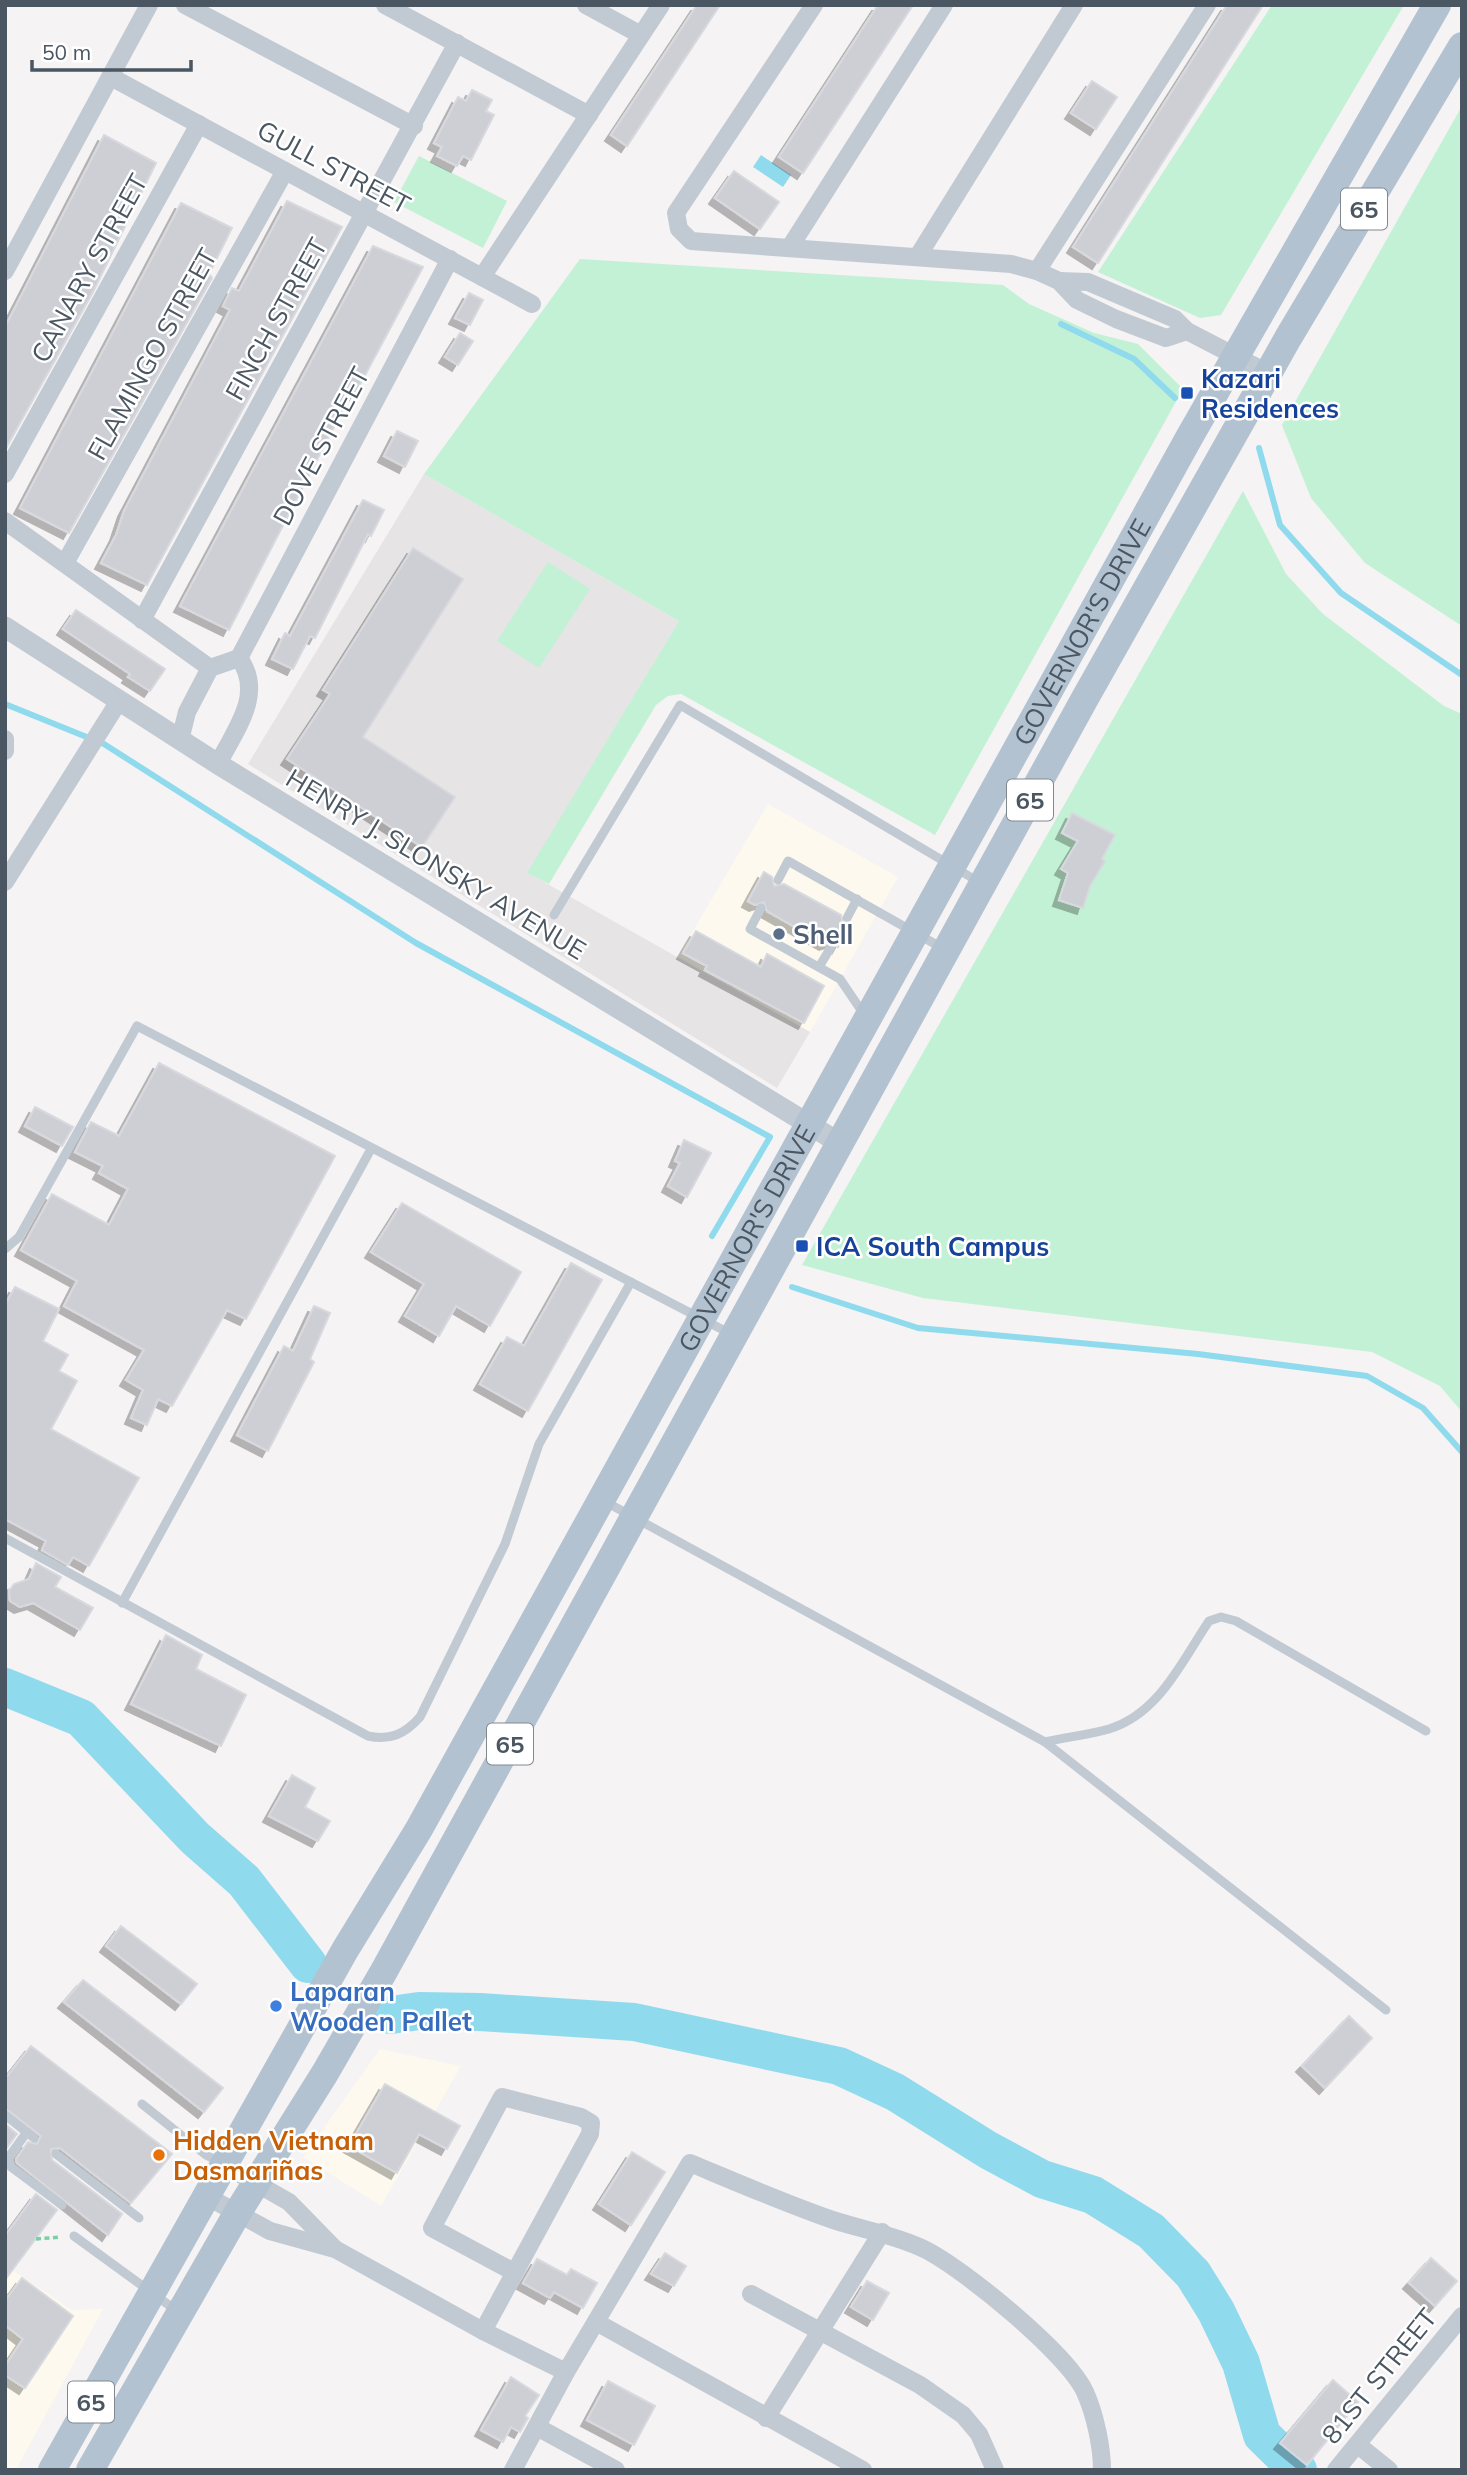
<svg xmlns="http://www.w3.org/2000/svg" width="1467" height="2475" viewBox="0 0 1467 2475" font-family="Mulish,sans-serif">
	<defs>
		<filter id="shadow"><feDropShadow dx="-6" dy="6" stdDeviation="0" flood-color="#0004"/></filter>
	</defs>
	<rect width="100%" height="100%" fill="#f5f3f3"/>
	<g fill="#fdf9ef">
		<path d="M768,804L898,877L810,1032L678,956Z"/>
		<path d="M380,2049L461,2066L381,2206L303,2157Z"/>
		<path d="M5,2265L72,2310L103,2309L16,2470H5Z"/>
	</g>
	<path fill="#e6e4e5" d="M424,474L679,621L528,873L810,1032L777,1088L248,764Z"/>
	<g fill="#c3f1d5">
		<path d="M1272,5H1404L1221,315L1200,318L1098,272Z"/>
		<path d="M1462,106V626L1365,563L1311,498L1282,425Z"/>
		<path d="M419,156L507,201L483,248L394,202Z"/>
		<path d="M580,259L1003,285L1029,304L1094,333L1138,344L1183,389L935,835L681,694L668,696L656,705L549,884L527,873L679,621L424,474Z"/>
		<path d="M1243,491L1286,574L1323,614L1444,706L1462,714V1412L1440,1386L1372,1352L923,1298L802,1265Z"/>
		<path d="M548,562L590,589L539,668L497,641Z"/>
	</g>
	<path fill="#90daee" d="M761,155L791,175L783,187L753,167Z"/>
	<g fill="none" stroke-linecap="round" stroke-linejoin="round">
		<g stroke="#90daee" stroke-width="6">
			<path d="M1061,324L1134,359L1175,398"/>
			<path d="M1259,448L1280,525L1341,593L1462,675"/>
			<path d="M5,704L104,744L416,943L770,1137L712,1236"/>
			<path d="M792,1287L918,1328L1198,1354L1367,1376L1423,1408L1462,1452"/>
		</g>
		<g stroke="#90daee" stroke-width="38">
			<path d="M5,1687L81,1718L195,1838L244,1881L308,1964"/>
			<path d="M391,2015L419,2011L480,2012L634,2022L839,2066L895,2092L988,2150L1042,2179L1093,2195L1151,2231L1193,2274L1216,2311L1241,2363L1262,2435L1298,2470"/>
		</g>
	</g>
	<g fill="#cdcfd5" stroke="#d7d9de" stroke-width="2" filter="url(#shadow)">
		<path d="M697,5H720L627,146L611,135Z"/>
		<path d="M878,5H913L803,173L779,157Z"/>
		<path d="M1227,5H1263L1098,263L1073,247Z"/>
		<path d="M1092,81L1117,97L1096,129L1071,113Z"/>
		<path d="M472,90L492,100L486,111L494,115L471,160L463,156L457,166L437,156L442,147L434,143L458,97L466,101Z"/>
		<path d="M104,135L156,163L93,292L5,450V327Z"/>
		<path d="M734,171L779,202L760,229L715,198Z"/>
		<path d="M287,201L342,227L147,585L101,563L116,535L124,511L230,310L223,306L232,288L239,291Z"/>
		<path d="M181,203L232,228L209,274L212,278L69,533L20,508Z"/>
		<path d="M373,246L423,267L355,394L352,392L229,630L180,606Z"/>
		<path d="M469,293L483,300L470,325L455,318Z"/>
		<path d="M460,333L473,341L458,365L445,357Z"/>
		<path d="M397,431L418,441L405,467L384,456Z"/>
		<path d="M363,500L384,510L371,536L368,534L315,638L310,636L293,669L272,659L285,633L290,636Z"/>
		<path d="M413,548L463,579L363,737L455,797L422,847L287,759L330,694L323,690Z"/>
		<path d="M76,610L165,669L150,691L128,677L130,674L63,629Z"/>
		<path d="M1072,813L1115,835L1102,859L1105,861L1090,886L1083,908L1059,900L1068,873L1061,869L1078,841L1062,833Z"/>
		<path d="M764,872L772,877L774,886L784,884L841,915L843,924L852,923L838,947L834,941L825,944L767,911L764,902L755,905L748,901Z"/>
		<path d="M696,931L761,967L767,954L824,986L804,1023L705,970L707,966L683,953Z"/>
		<path d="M159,1063L335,1156L246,1319L227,1310L172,1406L158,1399L147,1425L131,1418L143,1390L126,1380L144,1350L64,1306L77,1281L21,1250L52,1194L109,1225L128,1189L99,1173L103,1166L75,1152L91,1122L119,1136Z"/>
		<path d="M35,1107L73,1127L62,1146L25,1126Z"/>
		<path d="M684,1140L711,1153L687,1197L668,1186L680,1163L675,1161Z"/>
		<path d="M402,1203L521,1272L490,1326L456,1306L439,1336L405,1316L424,1284L371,1252Z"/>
		<path d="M571,1263L602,1280L528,1411L480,1384L507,1337L524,1346Z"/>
		<path d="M15,1287L59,1309L43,1341L68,1355L59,1371L77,1381L51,1429L139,1478L89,1566L73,1557L68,1565L42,1550L46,1541L5,1519V1305Z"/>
		<path d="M314,1306L330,1313L310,1359L314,1362L268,1451L237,1435L284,1346L293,1351Z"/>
		<path d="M36,1563L61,1577L55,1587L93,1608L80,1630L33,1603L20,1607L10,1601L9,1591L14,1584L29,1579Z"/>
		<path d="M166,1635L202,1655L196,1669L246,1695L221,1746L131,1704Z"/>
		<path d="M292,1775L315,1788L305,1807L330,1821L318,1841L269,1816Z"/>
		<path d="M121,1926L197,1984L181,2004L106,1946Z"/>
		<path d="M83,1980L223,2088L204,2112L64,2002Z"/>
		<path d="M1349,2016L1372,2038L1325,2088L1302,2066Z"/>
		<path d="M31,2046L172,2154L131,2203L60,2148L51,2149L52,2160L122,2214L108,2235L17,2163L16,2159L28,2142L37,2144L41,2136L5,2108V2079Z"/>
		<path d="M385,2084L460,2126L447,2149L419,2134L397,2173L349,2146Z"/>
		<path d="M5,2124L17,2134L5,2150Z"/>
		<path d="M632,2152L665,2172L631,2225L599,2204Z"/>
		<path d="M36,2194L57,2210L5,2280V2236Z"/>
		<path d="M665,2253L686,2266L674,2286L651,2274Z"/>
		<path d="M1431,2258L1457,2281L1435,2306L1409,2283Z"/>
		<path d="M537,2259L567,2275L571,2269L597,2283L583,2308L554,2292L550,2298L523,2283Z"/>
		<path d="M22,2278L73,2316L25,2388L5,2375V2366L23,2339L5,2325V2301Z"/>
		<path d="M867,2281L889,2293L873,2320L851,2307Z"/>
		<path d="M511,2377L539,2395L525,2416L528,2418L520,2432L511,2427L503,2442L481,2430Z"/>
		<path d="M1333,2380L1358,2402L1307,2465L1280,2443Z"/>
		<path d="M608,2381L655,2406L634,2445L587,2420Z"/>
	</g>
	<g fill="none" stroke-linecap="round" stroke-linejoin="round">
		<path stroke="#7ad0a6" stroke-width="3.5" stroke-dasharray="5 3.5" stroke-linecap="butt" d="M36,2239L61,2237"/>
		<g stroke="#c1cad2" stroke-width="9">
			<path d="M778,880L788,861L944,949"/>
			<path d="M761,908L750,929L840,979L865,1016"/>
			<path d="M554,915L680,705L979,882"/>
			<path d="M847,918L857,899"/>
			<path d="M819,967L831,947"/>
			<path d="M5,1249L19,1237L137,1026L731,1334"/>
			<path d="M604,1501L1045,1742L1386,2010"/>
			<path d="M5,1538L368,1736C390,1741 405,1734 420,1717L505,1544L539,1444L631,1282"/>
			<path d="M122,1603L371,1149"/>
			<path d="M1045,1742C1066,1737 1088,1735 1109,1729C1159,1714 1182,1661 1209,1621L1221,1617L1236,1621L1426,1731"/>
			<path d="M142,2104L206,2155L222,2163"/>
			<path d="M5,2115L34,2138"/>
			<path d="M27,2132L8,2158L11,2167L62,2205"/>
			<path d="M56,2154L139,2218"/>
			<path d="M74,2236L177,2311"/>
		</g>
		<g stroke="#c1cad2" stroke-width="18">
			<path d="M185,5L414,126"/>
			<path d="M385,5L589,115"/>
			<path d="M586,5L641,35"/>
			<path d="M814,5L676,213L679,229L691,241L1011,264L1037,271L1059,281L1077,300L1116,319L1166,338L1187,331"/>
			<path d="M111,77L532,304"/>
			<path d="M790,247L944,5"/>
			<path d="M918,256L1074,5"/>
			<path d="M5,271L149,5"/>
			<path d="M1037,271L1207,5"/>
			<path d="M482,277L661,5"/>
			<path d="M1059,281L1088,282L1175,319L1187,331L1268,373"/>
			<path d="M5,474L199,124"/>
			<path d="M5,521L210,668"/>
			<path d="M65,563L285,171"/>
			<path d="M142,620L457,43"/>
			<path d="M239,658L450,259"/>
			<path d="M5,739V751"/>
			<path d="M180,740L187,712L210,668L239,658"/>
			<path d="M218,764C235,730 265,694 239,658"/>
			<path d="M5,882L119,701"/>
			<path d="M226,2166L289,2202L335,2249"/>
			<path d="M208,2197L270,2231L335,2249L483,2331L566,2372"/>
			<path d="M751,2294L920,2385L963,2415L979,2434L995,2470"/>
			<path d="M596,2322L863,2470"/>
			<path d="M483,2331L590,2134L591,2123L581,2117L502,2097L432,2228L514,2272"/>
			<path d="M766,2418L882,2232"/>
			<path d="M537,2427L616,2470"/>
			<path d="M1358,2445L1389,2470"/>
			<path d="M513,2470L566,2372L690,2163C738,2183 784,2203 833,2220C864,2230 895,2235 924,2249C963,2268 1068,2354 1085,2392C1095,2414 1102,2447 1102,2470"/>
			<path d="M1336,2470L1462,2316"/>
		</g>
		<path stroke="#c1cad2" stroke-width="21" d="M5,627L218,764L841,1144"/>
		<g stroke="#b3c2d1" stroke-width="28">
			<path id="s1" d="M52,2470L345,1950L419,1829L1190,436L1437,5"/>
			<path d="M90,2470L238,2212L325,2073L384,1971L1084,700L1288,338L1462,46"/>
		</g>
	</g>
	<g fill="#1a4fb4" stroke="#fff" stroke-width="2.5">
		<rect x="1180" y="386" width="14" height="14" rx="3.5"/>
		<rect x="795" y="1239" width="14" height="14" rx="3.5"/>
	</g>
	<circle fill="#5c6f8a" stroke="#fff" stroke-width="2.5" cx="779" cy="934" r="7"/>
	<circle fill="#3f7fe0" stroke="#fff" stroke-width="2.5" cx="276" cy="2006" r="7"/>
	<circle fill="#e8710a" stroke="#fff" stroke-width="2.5" cx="159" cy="2155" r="7"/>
	<g text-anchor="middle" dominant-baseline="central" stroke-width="5" stroke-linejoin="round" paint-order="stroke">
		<g fill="#fff" stroke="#808990" stroke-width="2">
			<rect x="1341" y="188.5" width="46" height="41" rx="5"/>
			<rect x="1007" y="779.5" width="46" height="41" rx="5"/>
			<rect x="487" y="1723.5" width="46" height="41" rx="5"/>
			<rect x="68" y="2381.5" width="46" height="41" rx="5"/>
		</g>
		<g font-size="24" font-weight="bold" fill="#4a5661">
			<text x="1364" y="209">65</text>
			<text x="1030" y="800">65</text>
			<text x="510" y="1744">65</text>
			<text x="91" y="2402">65</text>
		</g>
		<g font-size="26" fill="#4a5661" stroke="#fff">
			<text transform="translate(334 167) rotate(28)">GULL STREET</text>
			<text transform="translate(89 268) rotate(-61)">CANARY STREET</text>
			<text transform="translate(276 319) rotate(-61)">FINCH STREET</text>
			<text transform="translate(152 354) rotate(-61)">FLAMINGO STREET</text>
			<text transform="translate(321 446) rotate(-62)">DOVE STREET</text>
			<text stroke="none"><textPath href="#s1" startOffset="2107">GOVERNOR'S DRIVE</textPath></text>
			<text transform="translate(436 864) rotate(31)">HENRY J. SLONSKY AVENUE</text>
			<text stroke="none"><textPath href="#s1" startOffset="1414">GOVERNOR'S DRIVE</textPath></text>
			<text transform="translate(1379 2376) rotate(-51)">81ST STREET</text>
		</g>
		<g font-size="26" font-weight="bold" fill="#164399" stroke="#fff" text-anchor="start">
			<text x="1201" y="378">Kazari<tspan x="1201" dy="30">Residences</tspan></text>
			<text x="816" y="1246">ICA South Campus</text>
		</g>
		<g font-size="26" font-weight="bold" fill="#4e5e75" stroke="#fff" text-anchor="start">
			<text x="793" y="934">Shell</text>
		</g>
		<g font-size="26" font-weight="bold" fill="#366cbe" stroke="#fff" text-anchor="start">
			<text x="290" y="1991">Laparan<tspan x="290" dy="30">Wooden Pallet</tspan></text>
		</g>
		<g font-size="26" font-weight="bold" fill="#c56008" stroke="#fff" text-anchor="start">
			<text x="173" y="2140">Hidden Vietnam<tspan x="173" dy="30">Dasmariñas</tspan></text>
		</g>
	</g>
	<rect width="1467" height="2475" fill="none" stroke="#4a5661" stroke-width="14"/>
	<path d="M32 60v10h159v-10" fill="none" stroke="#4a5661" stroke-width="3.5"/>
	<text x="42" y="60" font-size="21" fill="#4a5661" stroke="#ffffff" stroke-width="5" paint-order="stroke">50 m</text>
</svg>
